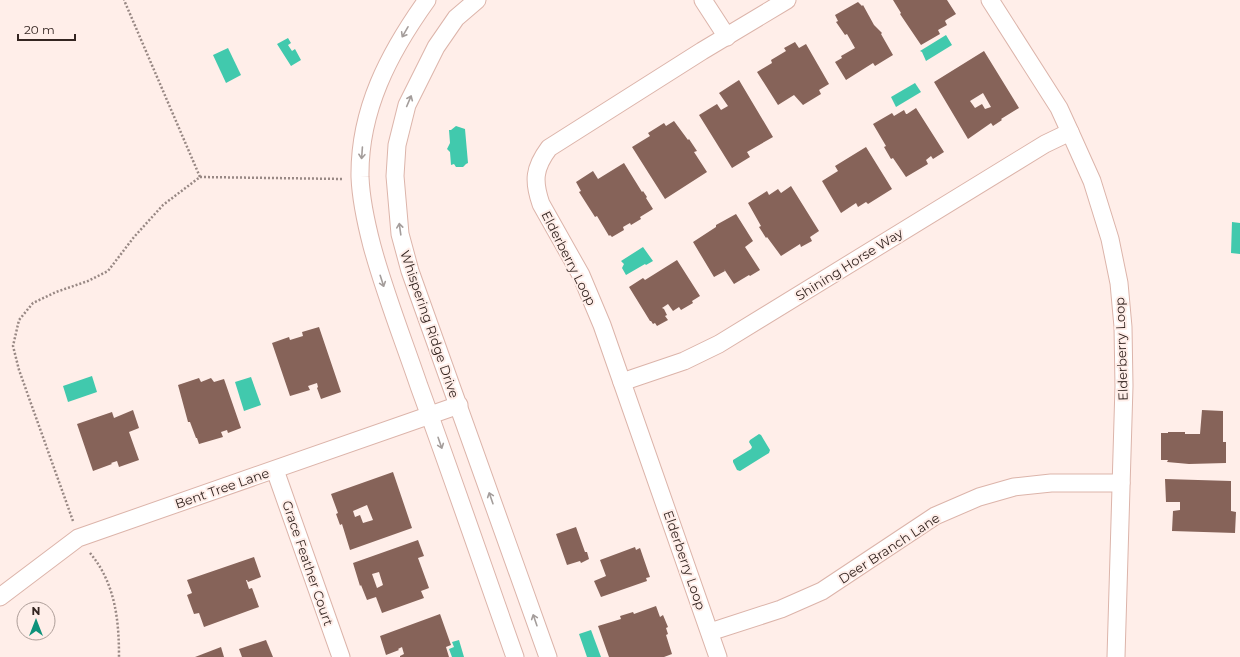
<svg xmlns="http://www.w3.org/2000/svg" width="1240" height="657" viewBox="0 0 1240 657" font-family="Montserrat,sans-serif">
	<rect width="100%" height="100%" fill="#ffeee9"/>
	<g fill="#41c9ad">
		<path d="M946,35L952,45L926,61L922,52L920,51Z"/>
		<path d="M288,38L291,43L288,45L292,51L295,49L301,60L291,66L277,44Z"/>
		<path d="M228,48L241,75L226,83L213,55Z"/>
		<path d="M915,83L921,92L896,107L891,97Z"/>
		<path d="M456,126L465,129L468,163L466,164L463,167H456L454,164L451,165L450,152L447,149L450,143L449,130H451Z"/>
		<path d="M1232,222L1240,223V254L1231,253Z"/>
		<path d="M643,247L653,261L646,265L645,264L626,275L622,268L624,264L621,261Z"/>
		<path d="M92,376L97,392L68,402L63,386Z"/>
		<path d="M251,377L261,405L244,411L235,382Z"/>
		<path d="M759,434L761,435L770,450L769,453L740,471L737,470L733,462V460L751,449L752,447L749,442L750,440Z"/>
		<path d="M591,630L601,657H587L579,634Z"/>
		<path d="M459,640L464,657H452L449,649L454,647L452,642Z"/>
	</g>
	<g fill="#866359" fill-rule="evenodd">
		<path d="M893,0H947L956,14L946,20L945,21L947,25L938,30L940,34L921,45L900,14L901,13Z"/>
		<path d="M858,2L862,6L863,5L874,25L882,33L881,34L893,55L875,66L873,63L846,80L835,62L842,58L841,56L855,48L847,34L845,35L836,22L838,21L835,15Z"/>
		<path d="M795,42L799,48L806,44L829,84L819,90L821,94L803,105L794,95L778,105L757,72L772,63L771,60L786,51L784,48Z"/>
		<path d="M984,51L1019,108L1001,119L1002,120L993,126L991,123L968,139L934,82ZM983,93L991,107L985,109L982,104L975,108L970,101Z"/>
		<path d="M739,80L773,137L747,152L750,157L732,168L699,115L717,104L721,110L728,106L719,93Z"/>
		<path d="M916,108L944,152L933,159L931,156L926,160L928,164L906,177L893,158L891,159L884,147L886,146L873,124L892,113L894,116L904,110L906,114H907Z"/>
		<path d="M674,121L688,140L689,139L697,151L694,152L707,172L665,199L632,147L650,136L648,133L664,123L666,126Z"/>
		<path d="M866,147L892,189L868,204L866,202L858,207L856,203L841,213L822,181L838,171L835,166Z"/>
		<path d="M624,163L642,192L643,191L647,197L646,198L653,209L640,217L641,219L631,225L630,223L623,227L624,230L612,237L610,235L609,236L597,216L595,217L579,192L581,191L576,182L593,171L598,179Z"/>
		<path d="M791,186L819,231L810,237L812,241L801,247L800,244L781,256L767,237L766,238L759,227L761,226L748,203L767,191L769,195L778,189L781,193Z"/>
		<path d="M736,214L753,241L745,247L760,270L750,276L749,275L734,284L724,269L725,271L714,277L693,242L716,227V225Z"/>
		<path d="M677,260L700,296L692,301L693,303L681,310L679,307L673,311L668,304L662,308L664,309L667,315L665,316L668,320L657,326L655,323L653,324L651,321H650L629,287L643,278L645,280Z"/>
		<path d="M319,327L341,392L321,399L317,388L318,387L317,383L308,386L310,390L290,396L272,343L289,337L290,340L303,336L302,332Z"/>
		<path d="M199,378L201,382L211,378L214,382L224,379L241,428L228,433L227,430L221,432L223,437L199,444L197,438H196L190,422H188L178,385Z"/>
		<path d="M133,410L139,428L129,432L139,460L119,467L117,461L111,463L112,464L93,471L77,424L112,412L114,418Z"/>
		<path d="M1202,410L1223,411V442H1226V463L1189,464L1167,462L1168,460H1161V433H1168V432H1185V434H1200Z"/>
		<path d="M393,472L412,528L350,550L342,524L340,525L336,514L338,513L331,494ZM367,505L373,520L363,523L360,515L355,517L353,511Z"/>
		<path d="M1165,479L1231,481V511L1236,512L1235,533L1172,531L1173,511L1180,510V502H1166Z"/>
		<path d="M576,527L585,552H587L589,559L581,563L580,561L567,565L556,534Z"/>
		<path d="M418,540L424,556L418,558L429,588L421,591L424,598L382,613L376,597L367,600L361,585L360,586L353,563ZM379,572L383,585L377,588L372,574Z"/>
		<path d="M635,547L636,550L640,548L650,577L646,578L647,581L601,597L594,581L606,576L600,560Z"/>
		<path d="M254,557L261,577L248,582L247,580H246L249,589L252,588L259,607L204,627L199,613L194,614L187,595L192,593L187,580Z"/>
		<path d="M656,606L660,617L663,615L668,627L666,628L668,634L666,635L672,654L664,657H609L598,626L621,619L620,616L633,612L634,614Z"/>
		<path d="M440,614L451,645L446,647L449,657H400V656L404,654L402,647L398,649L399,650L386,655L380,636Z"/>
		<path d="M266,640L273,657H242L239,649Z"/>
		<path d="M221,647L224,657H195Z"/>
	</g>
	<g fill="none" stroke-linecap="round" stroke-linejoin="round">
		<g stroke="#dcb4aa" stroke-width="19">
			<g id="street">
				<path d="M427,0C389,53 359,110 360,177C361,201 366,223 372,246C385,294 403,339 419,386C452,476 483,567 515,657"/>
				<path d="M477,0L456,18L436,47L407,105L397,145L395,176L400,234L410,271L548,657"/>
				<path d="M703,0L727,37"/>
				<path d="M990,0L1059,108L1070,132L1092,181L1110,239L1119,283L1123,327L1124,386L1116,657"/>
				<path d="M622,382L684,361L719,344L1045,144L1070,132"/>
				<path d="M275,470L341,657"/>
				<path d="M0,597L78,538L459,405"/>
				<path d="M710,632L781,609L822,591L935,516L979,497L1014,487L1051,483H1121"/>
				<path d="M718,657L602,325L581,275L541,204C533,181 534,168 549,148L702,51L787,0"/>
			</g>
		</g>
		<g stroke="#988884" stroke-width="2.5" stroke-dasharray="2 2" stroke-linecap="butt">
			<path d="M200,177L343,179"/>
			<path d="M73,521L19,370L13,346L19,320L33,303L56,292L88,281L108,271L134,237L163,205L200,177L124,0"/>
			<path d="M90,553C115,583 119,619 119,657"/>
		</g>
		<use href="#street" stroke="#fff" stroke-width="17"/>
	</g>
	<defs><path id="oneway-shaft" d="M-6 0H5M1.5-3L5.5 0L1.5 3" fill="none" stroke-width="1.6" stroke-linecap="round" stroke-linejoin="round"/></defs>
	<g stroke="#a49d9b">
		<use href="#oneway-shaft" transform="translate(405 32) rotate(120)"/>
		<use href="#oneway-shaft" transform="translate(409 101) rotate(-67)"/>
		<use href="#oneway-shaft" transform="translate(362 153) rotate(94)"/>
		<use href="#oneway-shaft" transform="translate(400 229) rotate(-98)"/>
		<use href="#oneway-shaft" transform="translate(382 281) rotate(72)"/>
		<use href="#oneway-shaft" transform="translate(440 443) rotate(71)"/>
		<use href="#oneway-shaft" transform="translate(491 498) rotate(-109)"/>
		<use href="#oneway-shaft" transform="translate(535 620) rotate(-109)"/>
	</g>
	<g text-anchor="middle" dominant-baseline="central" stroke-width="4" stroke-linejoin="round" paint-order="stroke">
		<g font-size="13" fill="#342521" stroke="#ffeee9">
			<text transform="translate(569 258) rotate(63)">Elderberry Loop</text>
			<text transform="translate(849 264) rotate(-32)">Shining Horse Way</text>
			<text transform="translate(430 324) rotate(71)">Whispering Ridge Drive</text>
			<text transform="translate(1121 349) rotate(-92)">Elderberry Loop</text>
			<text transform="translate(222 488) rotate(-19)">Bent Tree Lane</text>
			<text transform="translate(889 548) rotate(-33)">Deer Branch Lane</text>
			<text transform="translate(685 560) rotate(71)">Elderberry Loop</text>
			<text transform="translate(308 563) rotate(71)">Grace Feather Court</text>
		</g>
	</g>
	<g transform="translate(36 621)"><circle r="19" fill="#ffeee9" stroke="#ae9e99"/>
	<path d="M0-3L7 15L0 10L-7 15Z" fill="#0e927b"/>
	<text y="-6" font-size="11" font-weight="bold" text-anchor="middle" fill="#342521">N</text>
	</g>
	<path d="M18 34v6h57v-6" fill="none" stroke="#342521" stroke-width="2"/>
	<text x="24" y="34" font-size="12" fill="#342521" stroke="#ffeee9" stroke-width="3" paint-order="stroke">20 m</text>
</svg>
